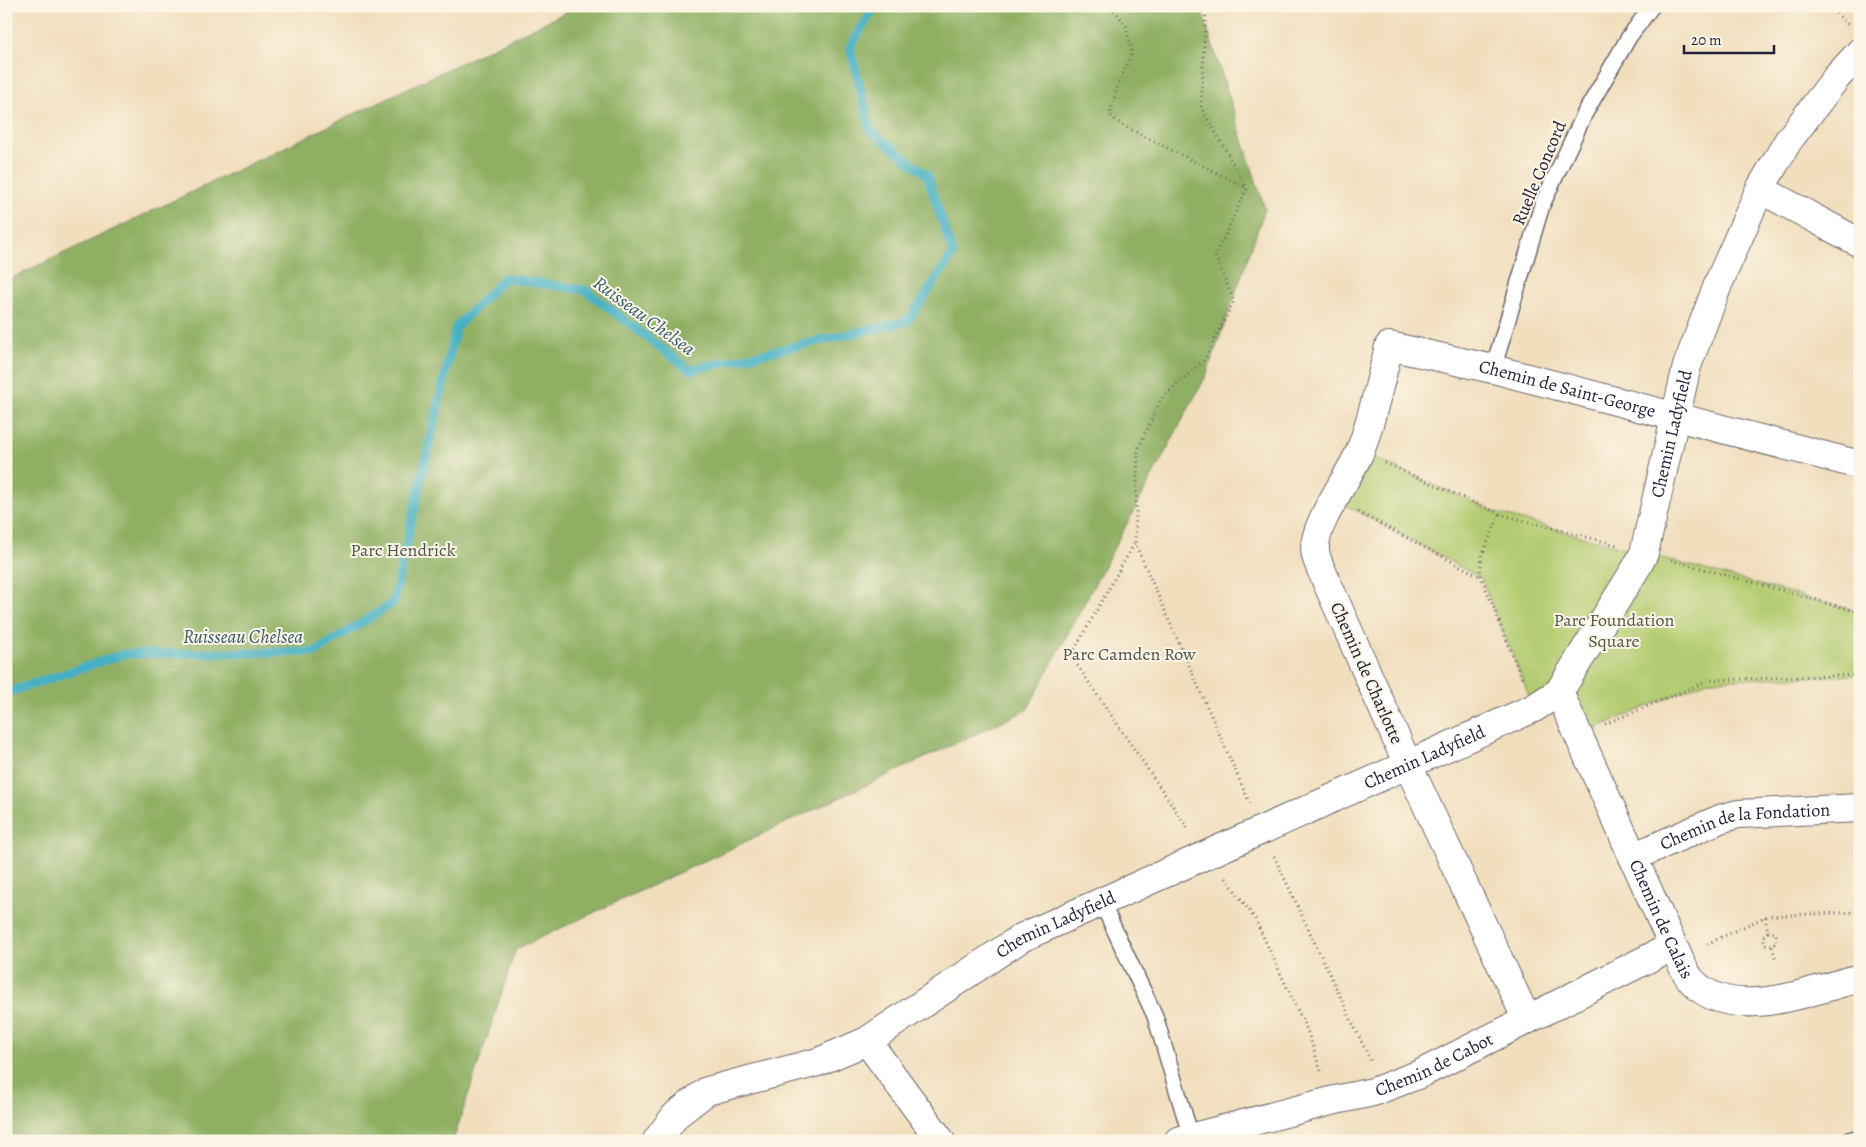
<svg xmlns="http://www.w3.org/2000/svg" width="1866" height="1147" viewBox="0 0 1866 1147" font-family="Alegreya,serif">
	<rect width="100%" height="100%" fill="#fcf5e5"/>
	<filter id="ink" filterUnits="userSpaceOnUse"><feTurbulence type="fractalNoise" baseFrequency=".02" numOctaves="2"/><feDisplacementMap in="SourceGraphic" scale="10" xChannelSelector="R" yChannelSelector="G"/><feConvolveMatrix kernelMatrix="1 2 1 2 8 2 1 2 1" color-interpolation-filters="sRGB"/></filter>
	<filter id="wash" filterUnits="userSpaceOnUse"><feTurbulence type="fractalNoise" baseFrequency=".0096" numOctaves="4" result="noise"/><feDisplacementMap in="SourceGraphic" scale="20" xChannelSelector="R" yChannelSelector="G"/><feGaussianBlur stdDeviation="1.12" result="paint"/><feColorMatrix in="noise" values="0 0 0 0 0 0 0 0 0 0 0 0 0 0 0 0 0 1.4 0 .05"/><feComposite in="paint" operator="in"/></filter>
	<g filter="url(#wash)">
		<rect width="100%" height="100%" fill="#f1debd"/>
		<path fill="#b4cc71" stroke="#6b7756" d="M1360,452L1500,514L1860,612V675L1710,680L1579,735L1559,693L1534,708L1481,578L1334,499Z"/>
		<path fill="#8fb063" stroke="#58694f" d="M579,6H1200L1265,209L1206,376L1027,710L516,949L453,1141H6V281Z"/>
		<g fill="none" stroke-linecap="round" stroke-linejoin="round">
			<path stroke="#45b0c3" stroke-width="9" d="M6,693L124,654L315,652L393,603L456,327L504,278L585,290L690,370L908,321L953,254L927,175L871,131L850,47L875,6"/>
		</g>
	</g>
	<g filter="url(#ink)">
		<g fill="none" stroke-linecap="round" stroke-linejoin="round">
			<g stroke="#6a6468" stroke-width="18">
				<g id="service">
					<path d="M1493,369L1542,205L1585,113L1629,37L1652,6"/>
					<path d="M1101,901L1155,1016L1191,1137"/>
					<path d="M1846,1141L1860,1137"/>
				</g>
			</g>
			<g stroke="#6a6468" stroke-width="30">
				<g id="minor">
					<path d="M1760,189L1860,243"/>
					<path id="s1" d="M1559,692L1673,946C1679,957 1684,973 1693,982C1733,1024 1811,990 1860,978"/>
					<path id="s2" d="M1633,857L1720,819L1738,814L1860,808"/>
					<path id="s3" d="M1527,1020L1408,765L1320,567C1318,562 1315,555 1315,549C1314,522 1351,475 1361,449C1373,415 1381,380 1389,346L1493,369L1860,465"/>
					<path d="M867,1041L941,1141"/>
					<path id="s4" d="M657,1140L676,1115L707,1091L818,1062L867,1041L1021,938L1534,708L1559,692L1638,565L1644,553L1687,366L1719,282L1760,189L1788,141L1836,78L1860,52"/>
					<path id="s5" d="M1178,1141L1331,1101L1373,1092L1420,1074L1673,946"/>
				</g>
			</g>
			<g stroke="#6a6468" stroke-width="3" stroke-dasharray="1 4" stroke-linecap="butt">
				<path d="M1111,6L1126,25L1132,52L1118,84L1110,115L1120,124L1247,188"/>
				<path d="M1206,6L1201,107L1247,188L1215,256L1234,301L1204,360L1161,399L1138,449L1135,543L1250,804"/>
				<path d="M1829,6L1848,25"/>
				<path d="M1385,463L1500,514L1617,545"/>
				<path d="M1358,512L1481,577"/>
				<path d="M1500,514L1482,555L1480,574L1523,681"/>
				<path d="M1134,544L1071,656L1189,830"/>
				<path d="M1671,560L1860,612"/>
				<path d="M1605,724L1710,680L1860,675"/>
				<path d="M1274,856L1371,1062"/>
				<path d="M1226,878L1255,919L1307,1030L1322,1074"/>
				<path d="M1765,917L1768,932L1776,933L1777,942L1772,945L1776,961"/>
				<path d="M1768,932L1763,936L1765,944L1772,945"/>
				<path d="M1707,944L1767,916L1860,912"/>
			</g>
			<use href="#service" stroke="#fff" stroke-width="15"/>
			<use href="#minor" stroke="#fff" stroke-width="28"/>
		</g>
	</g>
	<g text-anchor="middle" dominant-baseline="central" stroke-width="4" stroke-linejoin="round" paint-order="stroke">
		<g font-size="18" fill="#22223b" stroke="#fcf5e5">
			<text transform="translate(1539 173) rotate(-67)">Ruelle Concord</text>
			<text stroke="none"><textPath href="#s3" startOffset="918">Chemin de Saint-George</textPath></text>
			<text stroke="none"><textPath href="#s4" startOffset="1301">Chemin Ladyfield</textPath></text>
			<text transform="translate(1367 673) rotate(66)">Chemin de Charlotte</text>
			<text stroke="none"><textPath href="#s4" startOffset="866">Chemin Ladyfield</textPath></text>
			<text stroke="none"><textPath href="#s2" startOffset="118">Chemin de la Fondation</textPath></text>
			<text stroke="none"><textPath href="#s1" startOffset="249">Chemin de Calais</textPath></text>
			<text stroke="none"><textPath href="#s4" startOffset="461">Chemin Ladyfield</textPath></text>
			<text stroke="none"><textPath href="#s5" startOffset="268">Chemin de Cabot</textPath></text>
		</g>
		<g font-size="18" fill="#4e554b" stroke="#fcf5e5">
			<text x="403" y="550">Parc Hendrick</text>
			<text x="1614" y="620">Parc Foundation<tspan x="1614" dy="21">Square</tspan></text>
			<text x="1129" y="654">Parc Camden Row</text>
		</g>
		<g font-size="19" font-style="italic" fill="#305b71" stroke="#fcf5e5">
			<text transform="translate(644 316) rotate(36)">Ruisseau Chelsea</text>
			<text x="243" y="637">Ruisseau Chelsea</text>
		</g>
	</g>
	<rect width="1866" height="1147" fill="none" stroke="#fcf5e5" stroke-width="25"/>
	<path d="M1684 45v8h90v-8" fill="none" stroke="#22223b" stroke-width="2.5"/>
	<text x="1691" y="45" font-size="15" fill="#22223b" stroke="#fcf5e5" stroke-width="4" paint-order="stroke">20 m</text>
</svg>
